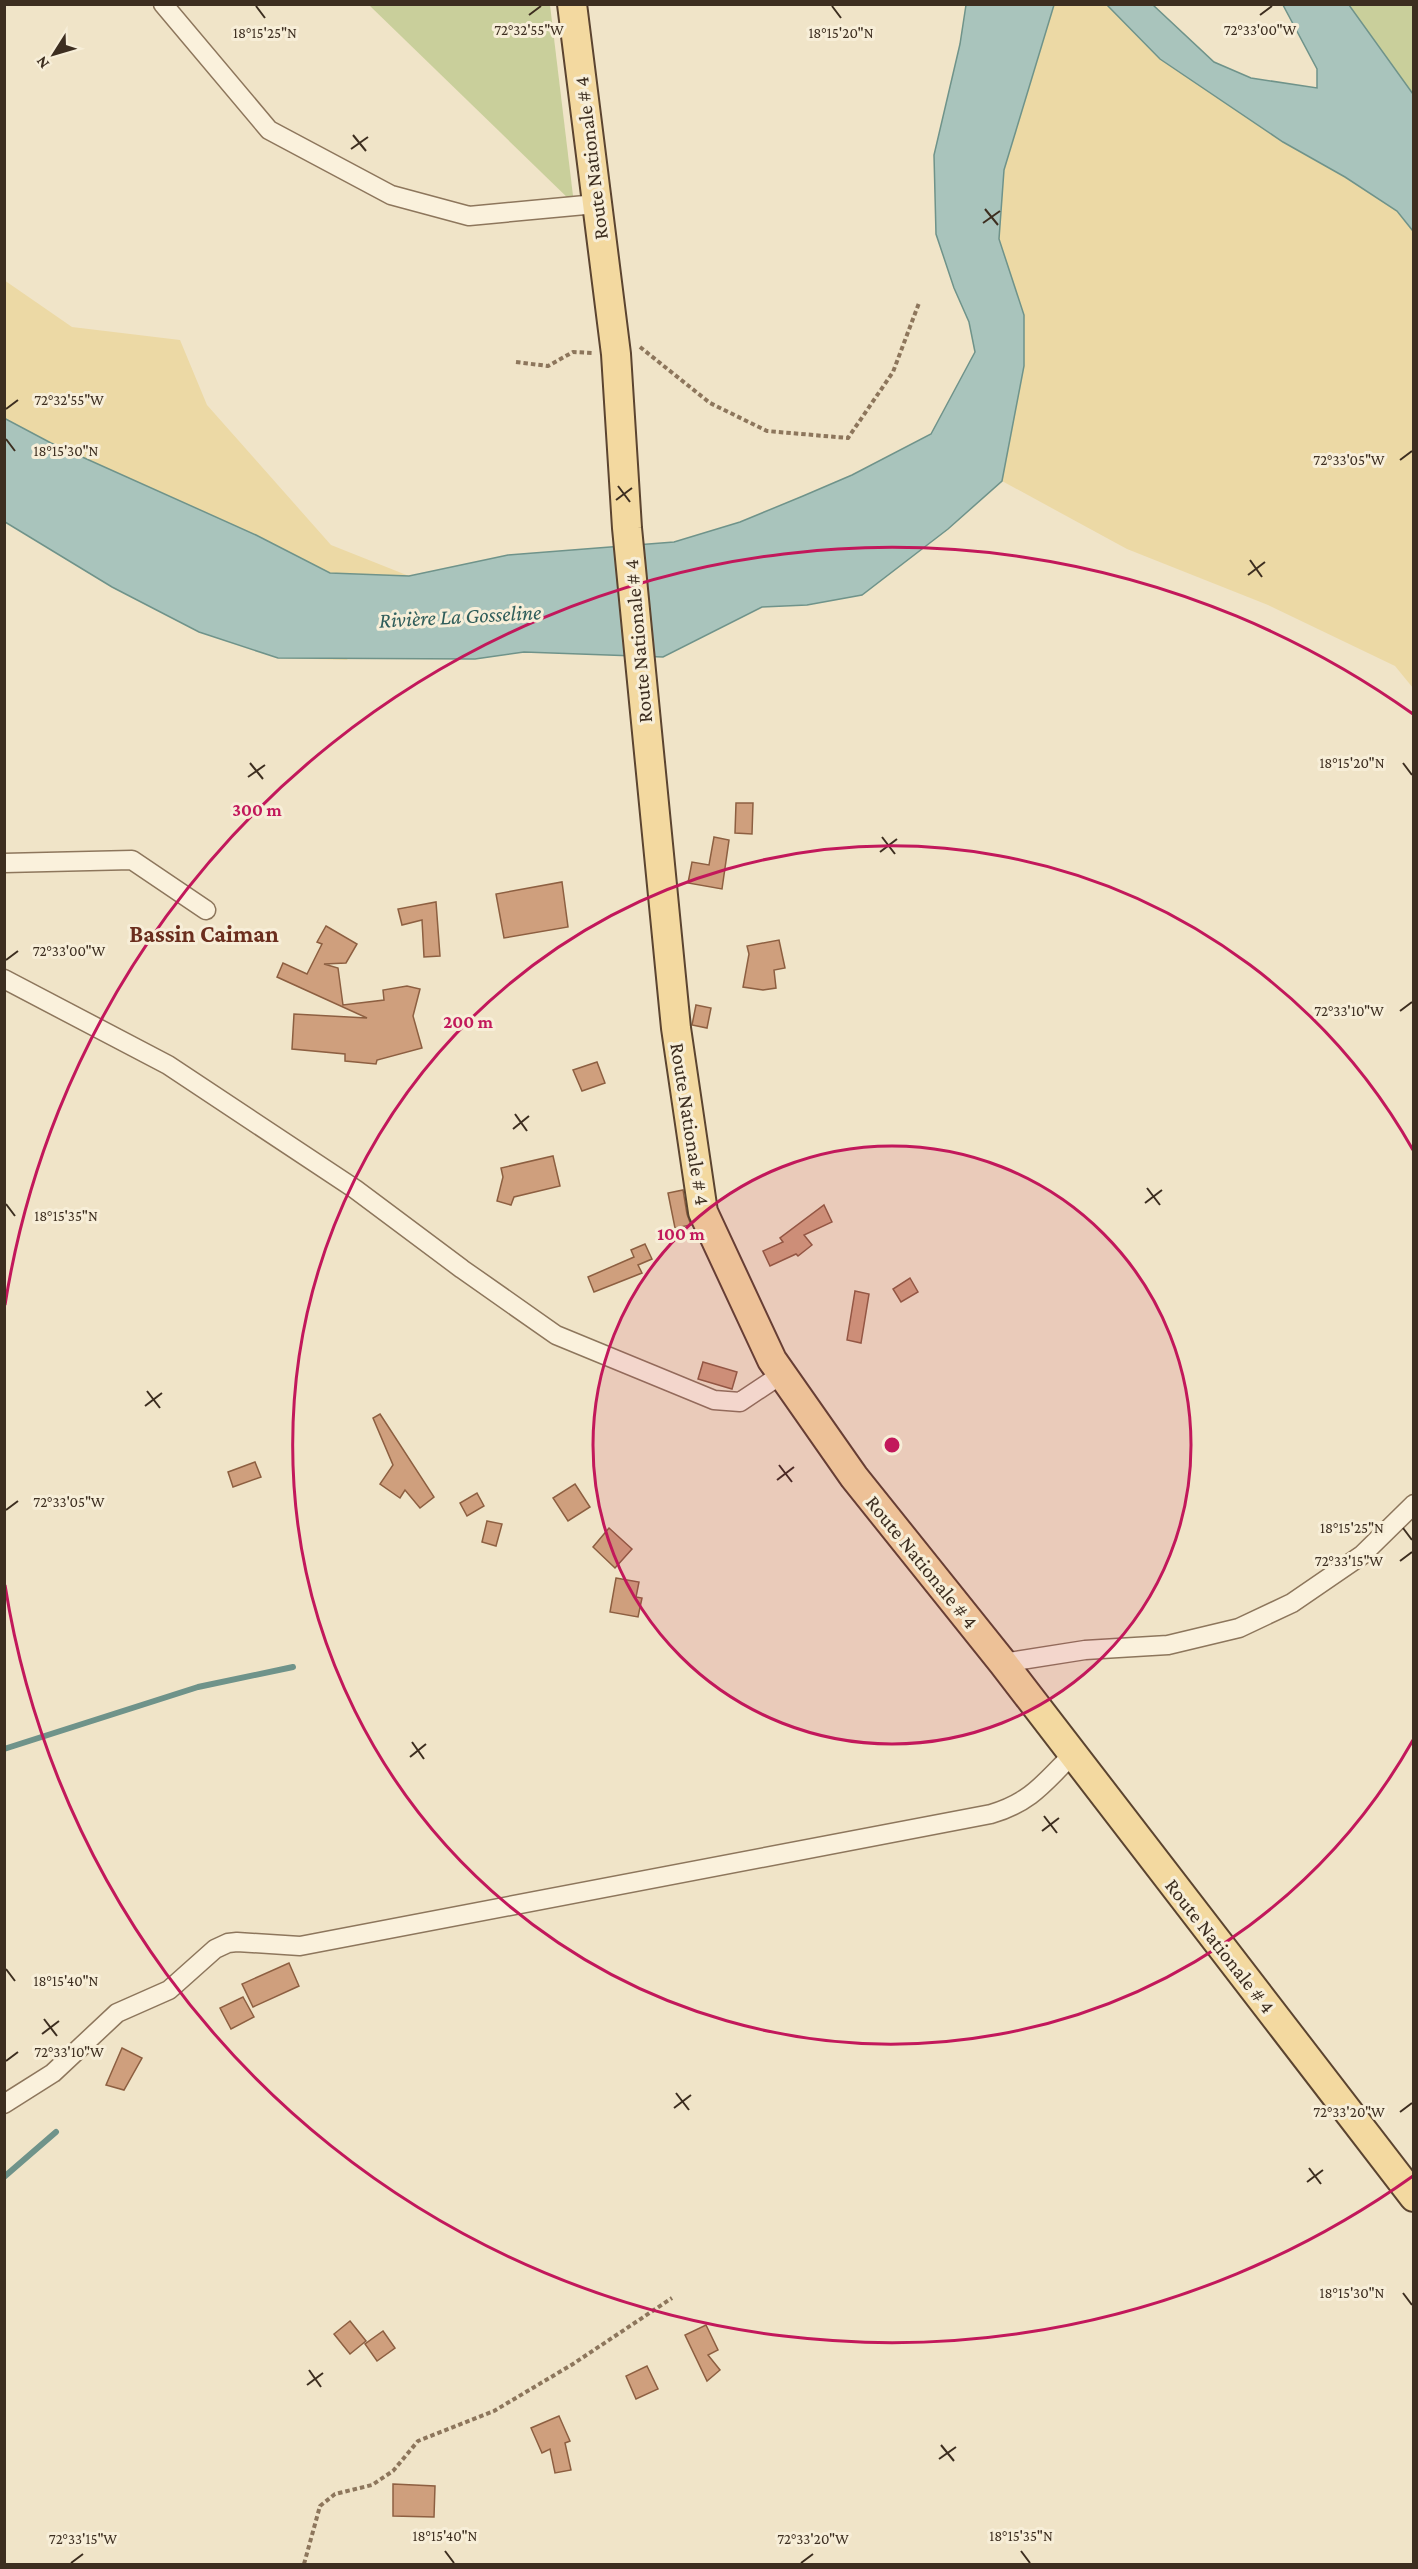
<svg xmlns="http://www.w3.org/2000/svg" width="1418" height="2569" viewBox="0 0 1418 2569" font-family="'Crimson Pro',serif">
	<rect width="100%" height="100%" fill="#f0e4c8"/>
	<g fill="#c9cf9b">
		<path d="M369,5H550L574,204Z"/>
		<path d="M1349,5H1413V94L1410,90Z"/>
	</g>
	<g fill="#ecd9a5">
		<path d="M1054,5H1107L1160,59L1283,142L1345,177L1397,211L1414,231L1413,688L1395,666L1268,605L1127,549L1002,481L1024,366V315L999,239L1004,170Z"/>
		<path d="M4,280L72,327L180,340L207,405L331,545L409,576L347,660L278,658L199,632L112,587L5,522Z"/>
	</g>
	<g fill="#a9c4bc" stroke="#6f938a" stroke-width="1.5">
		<path d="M966,5H1054L1004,170L999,239L1024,315V366L1002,481L948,529L862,595L807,605L762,607L663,657L524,652L475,659L278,658L199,632L112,587L5,522L4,418L51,443L256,535L330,573L409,576L508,555L674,542L740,522L803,496L852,475L931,434L975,352L969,322L954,288L936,234L934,155L960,44Z"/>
		<path d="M1107,5H1153L1214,62L1251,78L1317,88V69L1283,5H1349L1413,94V231L1397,211L1345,177L1283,142L1160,59Z"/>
	</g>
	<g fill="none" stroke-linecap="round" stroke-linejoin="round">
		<g stroke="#6f938a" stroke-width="6">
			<path d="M4,1749L198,1687L293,1667"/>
			<path d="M4,2177L56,2132"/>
		</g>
	</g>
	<g fill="#cf9f7d" stroke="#8d5f41" stroke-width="1.5">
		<path d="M736,803H753L752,834L735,833Z"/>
		<path d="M714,837L729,840L722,889L688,883L692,862L709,865Z"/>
		<path d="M562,882L568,927L504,938L496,894Z"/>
		<path d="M436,902L440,956L424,957L422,920L402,925L398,909Z"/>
		<path d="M326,926L357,944L346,963L324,964L338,968L343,1005L384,1000L383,990L407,986L420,989L413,1016L422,1048L377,1060L376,1064L345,1061V1054L292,1049L294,1014L367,1018L277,977L283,963L307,974L322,944L317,942Z"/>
		<path d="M779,940L785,968L774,970L776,988L763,990L743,987L749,954L747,946Z"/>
		<path d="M696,1005L711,1008L707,1028L692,1025Z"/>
		<path d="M597,1062L605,1083L582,1091L573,1070Z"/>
		<path d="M553,1156L560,1186L514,1197L511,1205L497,1201L503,1177L501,1168Z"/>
		<path d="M683,1190L687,1214L691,1225L675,1228L668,1193Z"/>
		<path d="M824,1205L832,1222L804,1235L812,1245L798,1256L796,1254L770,1266L763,1251L783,1242L780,1238Z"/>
		<path d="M645,1244L652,1259L638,1265L642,1273L594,1292L588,1277L634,1257L631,1250Z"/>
		<path d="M910,1278L918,1292L901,1302L893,1289Z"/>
		<path d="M855,1291L869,1294L861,1343L847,1340Z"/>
		<path d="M703,1362L737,1372L732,1389L698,1379Z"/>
		<path d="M380,1414L434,1497L420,1508L405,1490L400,1498L380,1484L393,1465L373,1418Z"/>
		<path d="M255,1462L261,1477L233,1487L228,1472Z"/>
		<path d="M575,1484L590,1507L568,1521L553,1498Z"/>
		<path d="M477,1493L484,1506L467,1516L460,1503Z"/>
		<path d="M487,1521L502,1524L496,1546L482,1542Z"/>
		<path d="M609,1528L632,1549L615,1568L593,1547Z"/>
		<path d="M616,1578L639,1582L636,1597L642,1598L638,1617L610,1612Z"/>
		<path d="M289,1963L299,1986L253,2007L242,1984Z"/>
		<path d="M243,1997L254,2017L231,2029L220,2008Z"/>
		<path d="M122,2048L142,2058L124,2090L106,2085Z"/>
		<path d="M350,2321L366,2341L350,2354L334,2334Z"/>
		<path d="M706,2325L718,2350L708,2355L720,2370L707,2381L685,2335Z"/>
		<path d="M383,2331L395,2348L377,2361L365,2344Z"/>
		<path d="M647,2366L658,2389L636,2399L626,2376Z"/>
		<path d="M559,2416L570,2441L565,2443L571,2470L555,2473L550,2449L542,2453L531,2428Z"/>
		<path d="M393,2484L435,2486L434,2517L393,2516Z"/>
	</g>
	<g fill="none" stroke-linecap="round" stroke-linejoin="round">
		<g stroke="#8d765c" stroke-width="21">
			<g id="street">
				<path d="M163,4L269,130L391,195L469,216L596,204"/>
				<path d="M4,863L132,860L206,910"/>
				<path d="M4,979L168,1065L355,1189L462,1269L556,1335L714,1400L740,1402L782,1374"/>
				<path d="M1003,1663L1085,1650L1168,1645L1239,1628L1292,1603L1362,1555L1414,1504"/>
				<path d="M4,2104L53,2073L117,2013L169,1990L215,1949L228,1943L237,1942L300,1946L991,1814C1031,1802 1044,1783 1072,1755"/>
			</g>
		</g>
		<g stroke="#5b4430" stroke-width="32">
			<path id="primary" d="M572,4L616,354L627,528L676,1028L703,1212L772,1360L854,1477L1003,1663L1414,2197"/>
		</g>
		<g stroke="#8d765c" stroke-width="4" stroke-dasharray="4.5 3" stroke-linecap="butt">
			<path d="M640,347L710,403L767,431L848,438L893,372L919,303"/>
			<path d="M516,362L548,366L573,352L592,353"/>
			<path d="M304,2564L320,2506L335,2494L372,2485L393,2471L418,2441L494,2411L573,2364L672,2298"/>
		</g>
		<use href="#street" stroke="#faf1dc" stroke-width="18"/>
		<use href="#primary" stroke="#f3d9a0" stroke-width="28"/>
	</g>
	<path fill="none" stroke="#3d2e20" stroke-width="2" d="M256,6L265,18M832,6L841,18M529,15L541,6M1260,15L1272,6M353,135L366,151M351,149L368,137M985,209L998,225M983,223L1000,211M6,409L18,400M6,439L15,451M1400,460L1412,451M618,486L630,502M616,500L632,488M1250,560L1262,577M1248,575L1265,562M250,763L263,779M1403,763L1412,775M248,777L265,765M882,837L895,854M880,852L897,839M6,960L18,951M1400,1011L1412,1002M515,1114L527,1131M513,1129L529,1116M1147,1188L1160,1205M1145,1203L1162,1190M6,1204L15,1216M147,1391L160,1408M145,1406L162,1393M779,1465L792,1482M777,1480L794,1467M6,1510L18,1501M1403,1528L1412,1540M1400,1561L1412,1552M412,1742L424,1759M410,1757L426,1744M1044,1816L1057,1833M1042,1831L1059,1818M6,1969L15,1981M44,2019L57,2036M42,2034L59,2021M6,2061L18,2052M676,2093L689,2110M674,2108L691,2095M1400,2112L1412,2103M1309,2168L1321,2184M1307,2182L1323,2170M1403,2293L1412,2305M309,2370L321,2387M307,2385L323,2373M941,2445L954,2461M939,2459L956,2447M445,2551L454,2563M1021,2551L1030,2563M71,2563L83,2554M801,2563L813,2554"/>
	<circle cx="892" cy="1445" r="299" fill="#c2185b" fill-opacity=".12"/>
	<g fill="none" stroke="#c2185b" stroke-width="3">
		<circle cx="892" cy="1445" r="299"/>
		<path d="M1413 1740A599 599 0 1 1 1413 1150"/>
		<path d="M1413 2176A898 898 0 0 1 5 1585M5 1305A898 898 0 0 1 1413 714"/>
	</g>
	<g text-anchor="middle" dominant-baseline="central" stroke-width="6" stroke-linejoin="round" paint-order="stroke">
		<g font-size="21" fill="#3d2e20" stroke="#f7eed8">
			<text transform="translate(591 158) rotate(-97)">Route Nationale # 4</text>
			<text transform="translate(638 641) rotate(-95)">Route Nationale # 4</text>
			<text transform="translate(690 1124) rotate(81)">Route Nationale # 4</text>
			<text transform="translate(922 1562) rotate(51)">Route Nationale # 4</text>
			<text transform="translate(1220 1946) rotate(52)">Route Nationale # 4</text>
		</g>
		<g font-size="22" font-style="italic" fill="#2f5d5a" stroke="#f7eed8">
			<text transform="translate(460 616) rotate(-3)">Rivière La Gosseline</text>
		</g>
		<g font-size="24" font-weight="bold" fill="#6b2e1e" stroke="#f7eed8">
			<text x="204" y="933">Bassin Caiman</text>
		</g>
	</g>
	<g font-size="15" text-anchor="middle" fill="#3d2e20" stroke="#f7eed8" stroke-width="6" stroke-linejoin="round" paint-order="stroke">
		<text x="529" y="35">72°32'55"W</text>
		<text x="1260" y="35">72°33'00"W</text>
		<text x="265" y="38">18°15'25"N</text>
		<text x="841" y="38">18°15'20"N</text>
		<text x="69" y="405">72°32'55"W</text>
		<text x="66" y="456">18°15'30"N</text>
		<text x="1349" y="465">72°33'05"W</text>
		<text x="1352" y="768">18°15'20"N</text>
		<text x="69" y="956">72°33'00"W</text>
		<text x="1349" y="1016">72°33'10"W</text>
		<text x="66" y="1221">18°15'35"N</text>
		<text x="69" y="1507">72°33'05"W</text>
		<text x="1352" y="1533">18°15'25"N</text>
		<text x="1349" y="1566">72°33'15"W</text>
		<text x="66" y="1986">18°15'40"N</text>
		<text x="69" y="2057">72°33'10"W</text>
		<text x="1349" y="2117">72°33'20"W</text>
		<text x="1352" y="2298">18°15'30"N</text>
		<text x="445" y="2541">18°15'40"N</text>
		<text x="1021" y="2541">18°15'35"N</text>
		<text x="83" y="2544">72°33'15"W</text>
		<text x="813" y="2544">72°33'20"W</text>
	</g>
	<circle cx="892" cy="1445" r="9" fill="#c2185b" stroke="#f7eed8" stroke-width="3"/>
	<g font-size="18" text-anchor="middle" font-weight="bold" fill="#c2185b" stroke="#f7eed8" stroke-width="6" stroke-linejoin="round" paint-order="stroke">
		<text x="257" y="816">300 m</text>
		<text x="468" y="1028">200 m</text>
		<text x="681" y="1240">100 m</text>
	</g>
	<rect width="1418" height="2569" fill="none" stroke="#3d2e20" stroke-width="12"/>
	<g transform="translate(54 54) rotate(233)" stroke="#f7eed8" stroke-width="4.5" paint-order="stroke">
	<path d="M0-4.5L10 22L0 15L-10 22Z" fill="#3d2e20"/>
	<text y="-9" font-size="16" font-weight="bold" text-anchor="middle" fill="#3d2e20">N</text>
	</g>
</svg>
